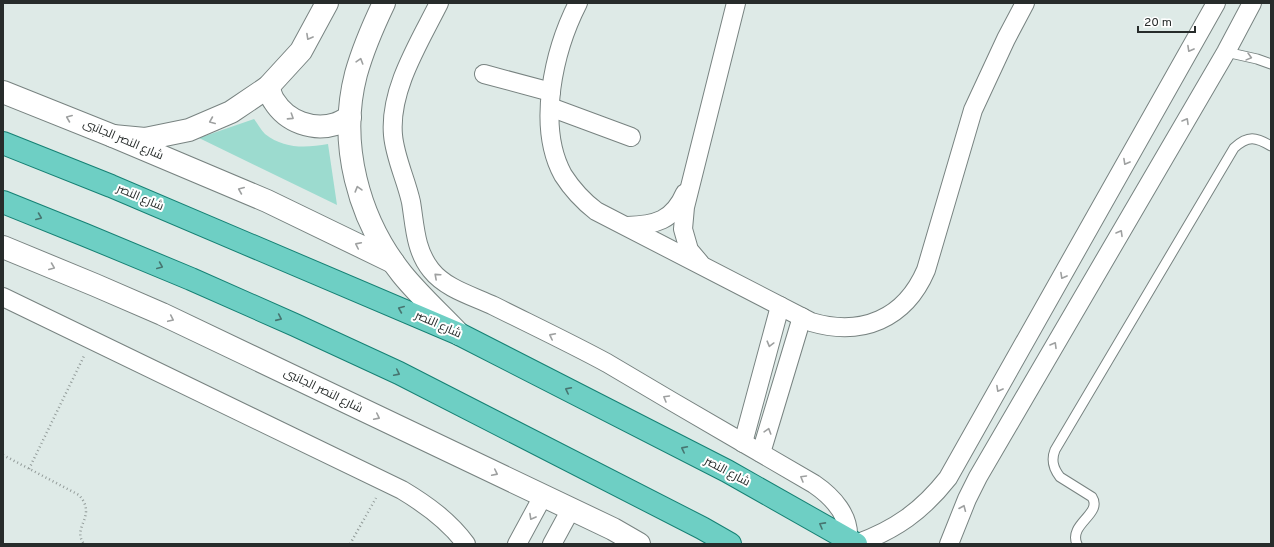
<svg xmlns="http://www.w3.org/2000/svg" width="1274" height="547" viewBox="0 0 1274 547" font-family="Overpass,Cairo,sans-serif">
	<rect width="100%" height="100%" fill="#deeae7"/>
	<path fill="#9cdbcf" d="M254,119C258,124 261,130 265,134C284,149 306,148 328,144L337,205L199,138Z"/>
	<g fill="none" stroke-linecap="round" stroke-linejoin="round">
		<g stroke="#788381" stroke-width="11">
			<g id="service">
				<path d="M1226,52L1257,59L1271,64"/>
				<path d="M1077,544C1068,524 1103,514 1092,497L1060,477C1053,468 1051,460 1055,450L1234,148C1248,135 1256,137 1271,146"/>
			</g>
		</g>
		<g stroke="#788381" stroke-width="20">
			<g id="minor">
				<path d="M439,3C419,43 389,90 393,135C395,158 406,179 411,202C415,226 415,250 431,270C446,289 473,296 494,306C532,325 570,343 607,363C629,376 651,389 673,402C720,429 767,457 814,484C833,497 850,516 848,539"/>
				<path d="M578,3C554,50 536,126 563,175C572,189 583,201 596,211L811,322C862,337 905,319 926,270L973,110L1006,39L1025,3"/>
				<path d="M484,74L551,92"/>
				<path d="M550,107L631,137"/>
				<path d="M627,226C655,225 673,221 685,193"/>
				<path d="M700,263L689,250L683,229L685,207L736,3"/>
				<path d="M3,297L402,490C427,505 449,521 466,544"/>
				<path d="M743,443L780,306"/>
				<path d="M761,453L802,317"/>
				<path d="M517,544L543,496"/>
				<path d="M552,544L571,509"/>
				<path d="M856,544C895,530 922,511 948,478L1216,3"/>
				<path d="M949,544L967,499L978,477L1226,52L1252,3"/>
			</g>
		</g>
		<g stroke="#788381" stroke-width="24">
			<g id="tertiary">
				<path d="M3,92L113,136L267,201L393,262"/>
				<path d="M3,247L95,285L162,314L613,529L639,544"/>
			</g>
		</g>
		<g stroke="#788381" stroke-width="24">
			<g id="secondary">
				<path d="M384,3C373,26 363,49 356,74C338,143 358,219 402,274C419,295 440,314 459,334"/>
				<path d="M268,87C270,91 271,97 274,101C287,122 313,131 336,124C341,122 346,119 350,117"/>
				<path d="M113,136L145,139L189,130L231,112L268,87L301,51L327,3"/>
			</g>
		</g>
		<g stroke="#168174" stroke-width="24">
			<g id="primary">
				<path d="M3,143L111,186L459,334L727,471L856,544"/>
				<path d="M3,202L85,235L191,279L295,325L399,373L702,528L730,544"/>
			</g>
		</g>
		<g stroke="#939c9a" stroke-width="2.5" stroke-dasharray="1 3" stroke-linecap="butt">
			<path d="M3,455L79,495C98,516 71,527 84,544"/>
			<path d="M29,469L84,356"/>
			<path d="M350,544L376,498"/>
		</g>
		<use href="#service" stroke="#fff" stroke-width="9"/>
		<use href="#minor" stroke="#fff" stroke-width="18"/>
		<use href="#tertiary" stroke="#fff" stroke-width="22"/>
		<use href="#secondary" stroke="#fff" stroke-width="22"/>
		<use href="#primary" stroke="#6ecfc4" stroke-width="22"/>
	</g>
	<defs><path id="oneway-chevron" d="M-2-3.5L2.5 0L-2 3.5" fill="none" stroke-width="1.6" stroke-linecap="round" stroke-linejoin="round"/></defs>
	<g stroke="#9ea0a0">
		<use href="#oneway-chevron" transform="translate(309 37) rotate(119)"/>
		<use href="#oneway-chevron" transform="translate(1190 49) rotate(119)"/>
		<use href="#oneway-chevron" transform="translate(1249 57) rotate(15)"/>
		<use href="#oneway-chevron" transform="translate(360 61) rotate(-73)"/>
		<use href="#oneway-chevron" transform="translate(291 117) rotate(33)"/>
		<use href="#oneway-chevron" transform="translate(69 118) rotate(-158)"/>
		<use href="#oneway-chevron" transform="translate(212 121) rotate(157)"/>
		<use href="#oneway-chevron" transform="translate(1186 121) rotate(-60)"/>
		<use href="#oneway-chevron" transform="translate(1126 162) rotate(119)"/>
		<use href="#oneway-chevron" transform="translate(358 189) rotate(-106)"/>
		<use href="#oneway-chevron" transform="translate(241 190) rotate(-157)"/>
		<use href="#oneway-chevron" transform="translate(1120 233) rotate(-60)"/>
		<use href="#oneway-chevron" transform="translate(358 245) rotate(-154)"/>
		<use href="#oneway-chevron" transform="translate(52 267) rotate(22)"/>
		<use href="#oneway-chevron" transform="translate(437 276) rotate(-138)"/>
		<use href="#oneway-chevron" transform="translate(1063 276) rotate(119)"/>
		<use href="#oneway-chevron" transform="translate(171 319) rotate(25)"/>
		<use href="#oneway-chevron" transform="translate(552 336) rotate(-153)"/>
		<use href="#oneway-chevron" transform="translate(770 344) rotate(105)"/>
		<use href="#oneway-chevron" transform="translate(1054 345) rotate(-60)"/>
		<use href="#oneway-chevron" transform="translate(999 389) rotate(119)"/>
		<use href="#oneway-chevron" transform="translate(666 398) rotate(-150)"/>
		<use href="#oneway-chevron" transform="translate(377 417) rotate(26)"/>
		<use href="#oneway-chevron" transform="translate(768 431) rotate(-73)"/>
		<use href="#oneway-chevron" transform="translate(495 473) rotate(26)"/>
		<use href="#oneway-chevron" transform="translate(803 478) rotate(-150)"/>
		<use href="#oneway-chevron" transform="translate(963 508) rotate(-67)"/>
		<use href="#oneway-chevron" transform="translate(532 517) rotate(119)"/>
	</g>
	<g stroke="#477570">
		<use href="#oneway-chevron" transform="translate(39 217) rotate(22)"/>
		<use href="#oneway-chevron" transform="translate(160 266) rotate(23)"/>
		<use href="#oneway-chevron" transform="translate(401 309) rotate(-157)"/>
		<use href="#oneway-chevron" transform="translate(279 318) rotate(24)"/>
		<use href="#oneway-chevron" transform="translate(397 373) rotate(26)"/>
		<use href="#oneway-chevron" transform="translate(568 390) rotate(-153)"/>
		<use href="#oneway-chevron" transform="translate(684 449) rotate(-153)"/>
		<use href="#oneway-chevron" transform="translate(822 525) rotate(-151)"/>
	</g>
	<g text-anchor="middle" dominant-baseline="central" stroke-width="4" stroke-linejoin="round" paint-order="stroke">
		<g font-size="12" fill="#272c2b" stroke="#fff">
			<text transform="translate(123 140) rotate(23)">شارع النصر الجانبى</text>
			<text transform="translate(140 198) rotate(23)">شارع النصر</text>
			<text transform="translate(438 325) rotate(24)">شارع النصر</text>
			<text transform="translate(323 391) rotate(26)">شارع النصر الجانبى</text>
			<text transform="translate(727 472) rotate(28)">شارع النصر</text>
		</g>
	</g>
	<rect width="1274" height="547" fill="none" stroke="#272c2b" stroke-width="8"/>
	<path d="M1138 26v6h57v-6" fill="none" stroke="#272c2b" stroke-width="2"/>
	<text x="1144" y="26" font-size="12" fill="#272c2b" stroke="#ffffff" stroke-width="3" paint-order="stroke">20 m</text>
</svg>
